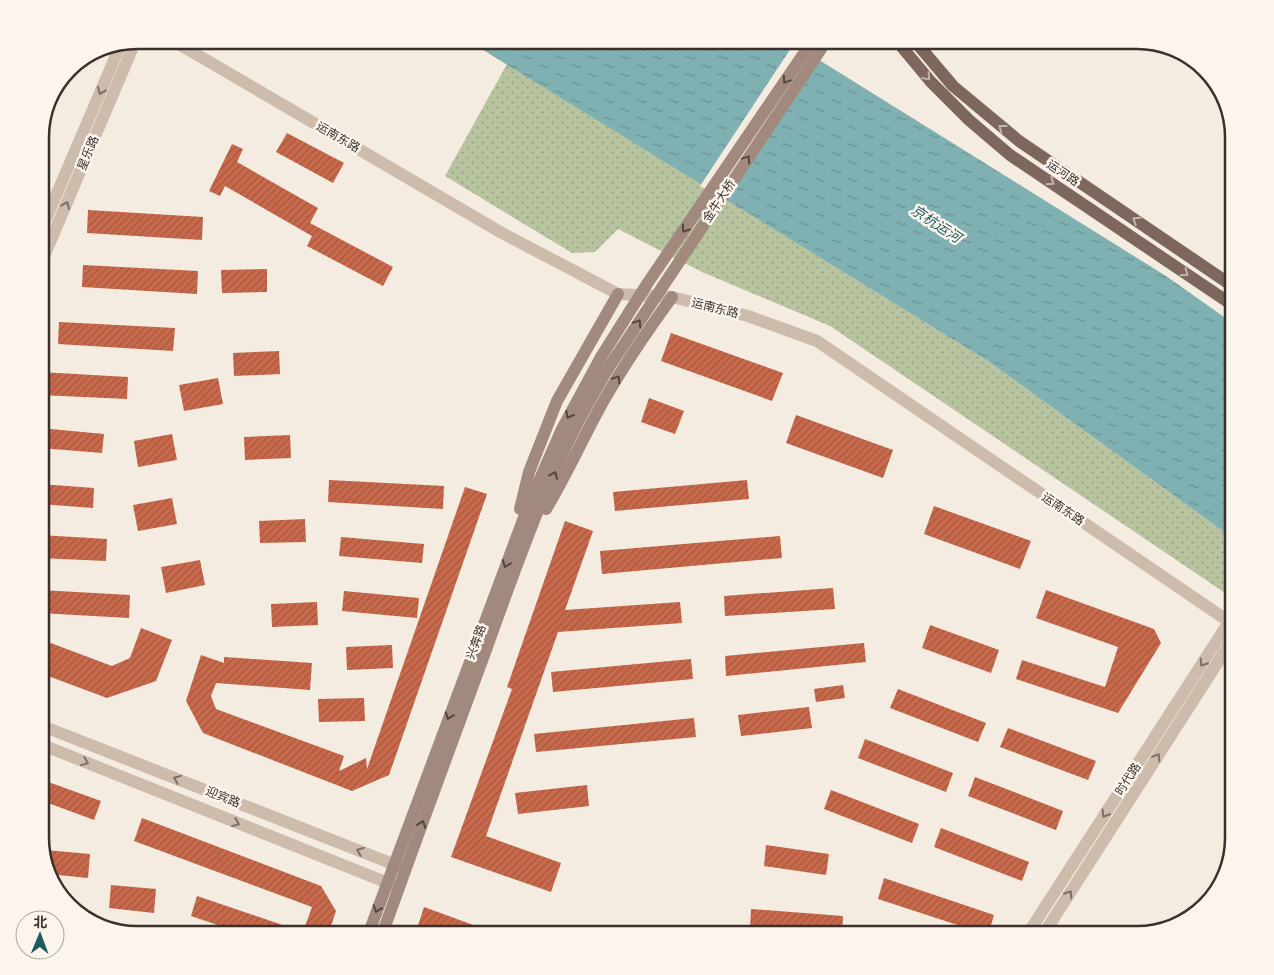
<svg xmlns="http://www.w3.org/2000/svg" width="1274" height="975" viewBox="0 0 1274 975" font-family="'Fira Sans Condensed','Noto Sans SC',sans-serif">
	<defs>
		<pattern id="park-dots" width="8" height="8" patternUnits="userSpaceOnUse" patternTransform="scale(1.25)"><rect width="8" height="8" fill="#b8c4a0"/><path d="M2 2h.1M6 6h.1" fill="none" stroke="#97a083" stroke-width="1.8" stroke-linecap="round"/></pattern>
		<pattern id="water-ripples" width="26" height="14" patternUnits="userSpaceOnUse" patternTransform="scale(1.25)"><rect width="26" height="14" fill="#7fb0b2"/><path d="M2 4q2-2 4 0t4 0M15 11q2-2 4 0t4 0" fill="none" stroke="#699091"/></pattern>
		<pattern id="building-hatch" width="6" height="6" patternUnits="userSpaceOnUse" patternTransform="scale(1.25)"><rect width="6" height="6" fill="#c8694b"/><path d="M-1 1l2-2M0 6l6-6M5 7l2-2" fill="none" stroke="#a4573f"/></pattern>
	</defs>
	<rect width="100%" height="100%" fill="#f4ebe1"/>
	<path fill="url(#park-dots)" d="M507,64L988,361L1234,539V599L830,326L702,272L618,229L595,252L572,253L445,176Z"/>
	<path fill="url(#water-ripples)" d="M467,40H787L1166,276L1234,324V539L988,361Z"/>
	<path fill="#f4ebe1" d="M795,42L819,57L725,201L700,186Z"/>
	<g fill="url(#building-hatch)">
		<path d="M287,133L344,163L333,183L276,152Z"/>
		<path d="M232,144L243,149L237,162L318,208L310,223L393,267L383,286L307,246L312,236L225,186L220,196L209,191Z"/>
		<path d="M88,210L203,217L202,240L87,233Z"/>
		<path d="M83,265L198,271L197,294L82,287Z"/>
		<path d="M267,269V292L222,293L221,270Z"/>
		<path d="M59,322L175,328L173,351L58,344Z"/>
		<path d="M671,333L783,373L772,401L661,361Z"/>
		<path d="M279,351L280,374L234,376L233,353Z"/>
		<path d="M40,372L128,377L127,399L40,395Z"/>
		<path d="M218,378L223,404L184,411L179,385Z"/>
		<path d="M649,398L684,411L675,434L641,422Z"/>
		<path d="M796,415L893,450L883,478L786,443Z"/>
		<path d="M40,428L104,434L102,453L40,448Z"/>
		<path d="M172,434L177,460L138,467L134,441Z"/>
		<path d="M290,435L291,458L245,460L244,437Z"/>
		<path d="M329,480L444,486L443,509L328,502Z"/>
		<path d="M747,480L749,499L615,511L613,492Z"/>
		<path d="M40,484L94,488L93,508L40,504Z"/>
		<path d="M465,487L487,494L389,775L352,791L203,733L186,701L201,655L224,663V657L312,663L310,690L216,683L211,696L216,709L344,756L339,771L366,758L367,769Z"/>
		<path d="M172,498L177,524L138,531L133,505Z"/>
		<path d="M934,506L1031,541L1020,569L924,534Z"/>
		<path d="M305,519L306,542L260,543L259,521Z"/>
		<path d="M565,521L593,531L565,610L680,602L682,623L558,632L486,836L561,863L551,892L451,857L512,689L507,687Z"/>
		<path d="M40,535L107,539L106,561L40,558Z"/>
		<path d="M780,536L782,558L602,574L600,551Z"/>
		<path d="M341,537L424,544L422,563L339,556Z"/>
		<path d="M200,560L205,585L166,593L161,567Z"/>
		<path d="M833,588L835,609L725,616L724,596Z"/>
		<path d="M40,590L130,595L129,618L40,613Z"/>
		<path d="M1046,590L1154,629L1161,643L1118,713L1016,679L1022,660L1105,687L1118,647L1036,618Z"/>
		<path d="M344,591L419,598L417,618L342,611Z"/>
		<path d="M317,602L318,625L272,627L271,604Z"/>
		<path d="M930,625L999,650L991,673L922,648Z"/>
		<path d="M141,628L172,640L156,681L107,698L40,673V639L112,666L130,658Z"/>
		<path d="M864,643L866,662L726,676L725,656Z"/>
		<path d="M392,645L393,668L347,670L346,647Z"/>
		<path d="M691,659L693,679L553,692L551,672Z"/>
		<path d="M843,685L845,698L816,702L814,689Z"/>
		<path d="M898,689L986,723L978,742L890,708Z"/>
		<path d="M364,698L365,721L319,722L318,699Z"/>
		<path d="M809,707L812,728L741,736L738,715Z"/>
		<path d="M694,718L696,737L536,752L534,734Z"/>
		<path d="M1008,728L1096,761L1088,780L1000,747Z"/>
		<path d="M865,739L953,773L946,792L858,758Z"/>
		<path d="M975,777L1063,811L1056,830L968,796Z"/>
		<path d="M40,779L101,801L94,820L40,800Z"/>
		<path d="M587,785L589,806L518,814L515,793Z"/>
		<path d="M831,790L919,824L912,843L824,809Z"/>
		<path d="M142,818L321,886L336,911L328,935H247L191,916L197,896L303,932L312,907L134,841Z"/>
		<path d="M941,828L1029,862L1022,881L934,847Z"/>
		<path d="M766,845L829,854L826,875L764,866Z"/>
		<path d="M45,850L90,854L88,878L48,874L44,860Z"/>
		<path d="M884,878L994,915L988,935L878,899Z"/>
		<path d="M111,885L156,889L154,913L109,908Z"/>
		<path d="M424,907L498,934V935H415Z"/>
		<path d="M751,909L843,916L842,935L750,929Z"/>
	</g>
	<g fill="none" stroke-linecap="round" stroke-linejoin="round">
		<g stroke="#cdbbac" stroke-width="12">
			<path d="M172,40L502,233L618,294L672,297L748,316L817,341L1234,625"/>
			<path d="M40,233L120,46"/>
			<path d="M40,266L136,40"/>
			<path d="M40,725L403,868"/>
			<path d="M40,744L398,887"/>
			<path d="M1027,935L1229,622"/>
			<path d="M1043,935L1234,637"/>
		</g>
		<g stroke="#a18a7d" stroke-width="12">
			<path d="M520,509L529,472L557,401L618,294"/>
			<path d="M546,509C568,473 583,437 604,400C624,365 648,330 672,297"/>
			<path d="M368,935L529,504L562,429L601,357"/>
			<path d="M382,935C416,839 452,743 487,647C522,550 556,451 611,364"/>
		</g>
		<g stroke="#7d675c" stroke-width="12">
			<path d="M896,40L931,82L969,120L1010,155L1234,306"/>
			<path d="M914,40L953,86L1019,141L1234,287"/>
		</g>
		<g stroke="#a18a7d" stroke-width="12">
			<path d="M601,357L647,284L813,40"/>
			<path d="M611,364L827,40"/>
		</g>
	</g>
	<defs><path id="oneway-chevron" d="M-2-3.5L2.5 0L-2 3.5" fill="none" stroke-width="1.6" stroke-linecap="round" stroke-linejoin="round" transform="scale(1.25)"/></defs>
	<g stroke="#c2b5ac">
		<use href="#oneway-chevron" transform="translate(927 77) rotate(49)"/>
		<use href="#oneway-chevron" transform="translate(1002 128) rotate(-142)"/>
		<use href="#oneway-chevron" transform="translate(1051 182) rotate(34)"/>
		<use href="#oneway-chevron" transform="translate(1136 220) rotate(-146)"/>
		<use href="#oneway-chevron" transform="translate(1185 273) rotate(34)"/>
	</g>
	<g stroke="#544640">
		<use href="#oneway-chevron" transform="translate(786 80) rotate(124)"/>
		<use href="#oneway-chevron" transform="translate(747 159) rotate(-56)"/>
		<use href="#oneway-chevron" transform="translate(685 229) rotate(125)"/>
		<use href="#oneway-chevron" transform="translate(638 323) rotate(-57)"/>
		<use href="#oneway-chevron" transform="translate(617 379) rotate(-58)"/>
		<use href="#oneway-chevron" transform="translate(569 415) rotate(118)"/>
		<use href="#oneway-chevron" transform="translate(554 475) rotate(-67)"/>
		<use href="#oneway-chevron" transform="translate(506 564) rotate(111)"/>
		<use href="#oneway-chevron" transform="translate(449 716) rotate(110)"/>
		<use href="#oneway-chevron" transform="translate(422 824) rotate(-70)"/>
		<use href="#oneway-chevron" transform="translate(377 909) rotate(109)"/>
	</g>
	<g stroke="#7d6f65">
		<use href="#oneway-chevron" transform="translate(101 91) rotate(113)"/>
		<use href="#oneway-chevron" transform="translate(66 205) rotate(-67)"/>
		<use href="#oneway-chevron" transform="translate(1203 663) rotate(123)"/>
		<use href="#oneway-chevron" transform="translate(1157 757) rotate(-57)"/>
		<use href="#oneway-chevron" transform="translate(85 762) rotate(22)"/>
		<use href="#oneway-chevron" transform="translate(177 779) rotate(-158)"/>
		<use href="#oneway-chevron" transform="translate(1105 814) rotate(123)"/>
		<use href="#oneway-chevron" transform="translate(236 823) rotate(22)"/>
		<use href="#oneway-chevron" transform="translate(360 851) rotate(-158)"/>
		<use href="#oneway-chevron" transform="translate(1069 894) rotate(-57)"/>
	</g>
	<g text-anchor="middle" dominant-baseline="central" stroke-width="5" stroke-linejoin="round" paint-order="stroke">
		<g font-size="12" fill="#3b302b" stroke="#fbf5ee">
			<text transform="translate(338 137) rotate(30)">运南东路</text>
			<text transform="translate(88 153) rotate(-67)">星乐路</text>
			<text transform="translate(1063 173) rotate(34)">运河路</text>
			<text transform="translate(719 201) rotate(-56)">金牛大桥</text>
			<text transform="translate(715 308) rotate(14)">运南东路</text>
			<text transform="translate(1063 509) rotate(34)">运南东路</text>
			<text transform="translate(476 642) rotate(-70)">兴奔路</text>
			<text transform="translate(1128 779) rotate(-57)">时代路</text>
			<text transform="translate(223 797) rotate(22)">迎宾路</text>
		</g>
		<g font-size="14" font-style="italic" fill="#1f5a5e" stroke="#fbf5ee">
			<text transform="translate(936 224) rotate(33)">京杭运河</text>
		</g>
	</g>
	<path d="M0 0H1274V975H0ZM137 49H1137A88 88 0 0 1 1225 137V838A88 88 0 0 1 1137 926H137A88 88 0 0 1 49 838V137A88 88 0 0 1 137 49Z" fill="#fbf5ee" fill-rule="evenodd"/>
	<path fill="none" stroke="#3b302b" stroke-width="2.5" d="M137 49H1137A88 88 0 0 1 1225 137V838A88 88 0 0 1 1137 926H137A88 88 0 0 1 49 838V137A88 88 0 0 1 137 49Z"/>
	<g transform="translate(40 935) rotate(1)"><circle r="24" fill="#fbf5ee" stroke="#aea6a0"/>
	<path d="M0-4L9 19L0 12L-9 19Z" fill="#1f5a5e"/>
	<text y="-8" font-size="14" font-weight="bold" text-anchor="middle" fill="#3b302b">北</text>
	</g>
</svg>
